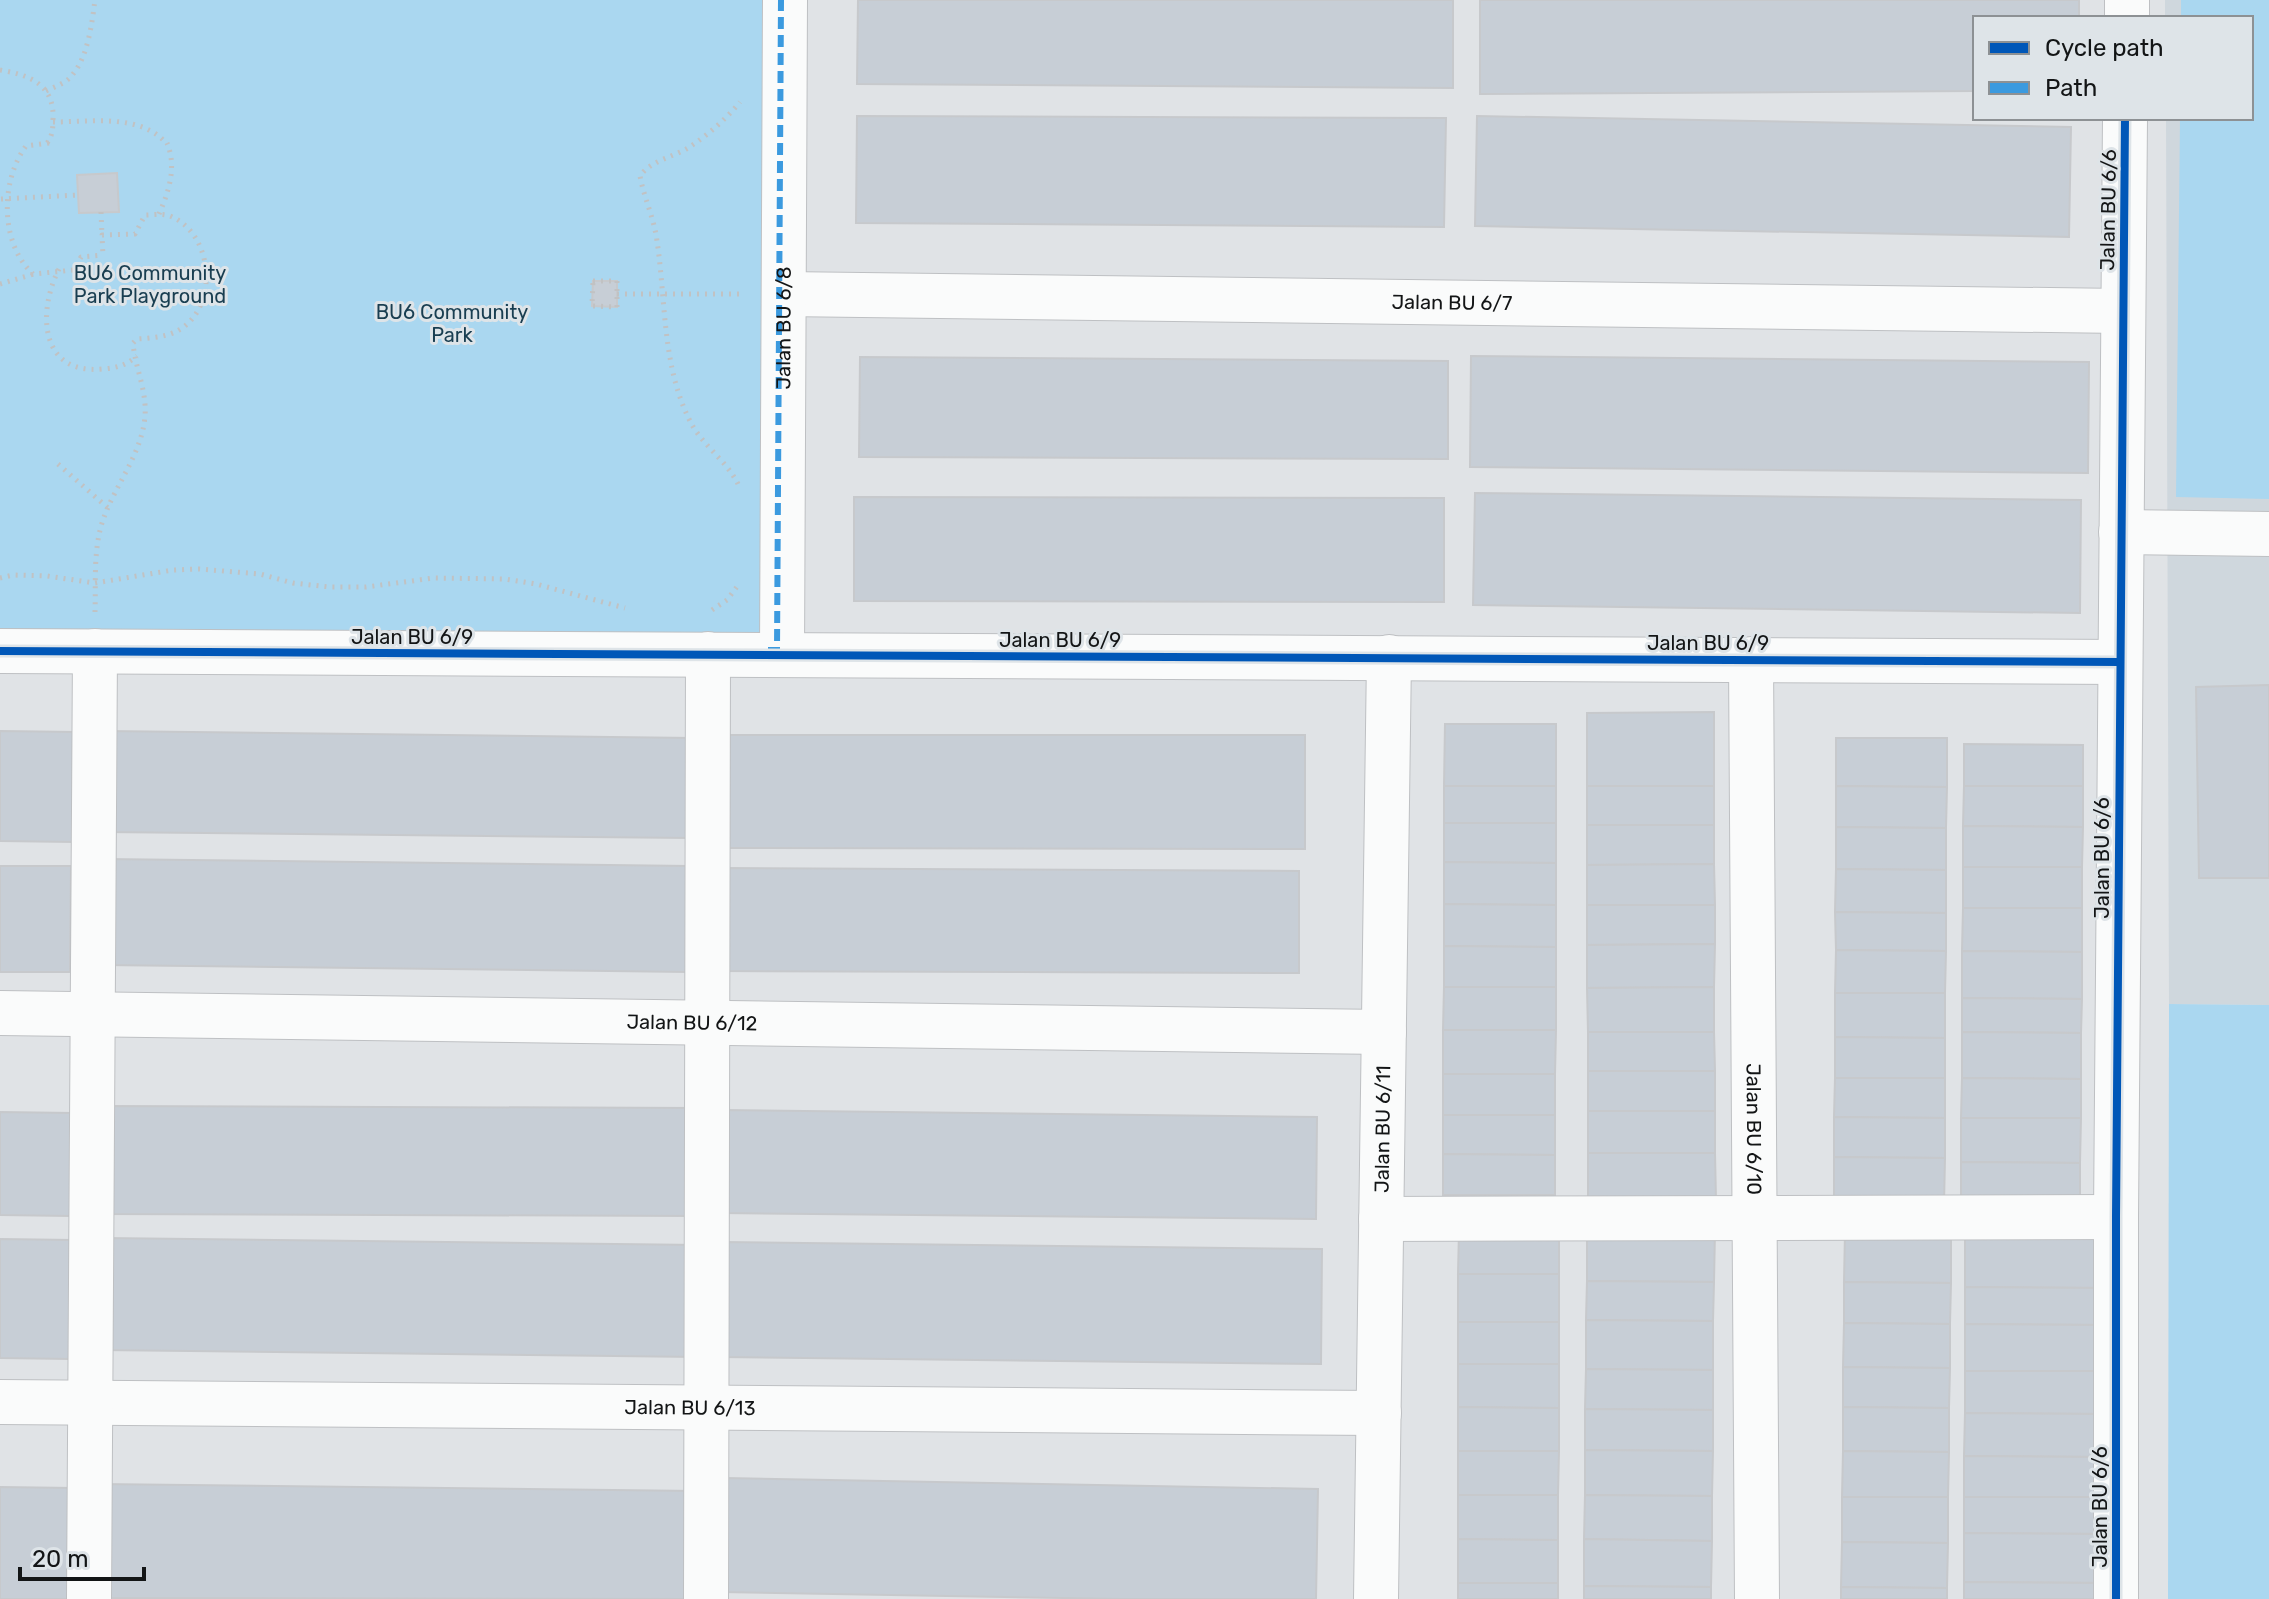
<svg xmlns="http://www.w3.org/2000/svg" width="2269" height="1599" viewBox="0 0 2269 1599" font-family="Rubik,sans-serif">
	<rect width="100%" height="100%" fill="#e0e3e6"/>
	<path fill="#cfd7dd" d="M2165,0H2269V1005L2169,1004L2166,118H2251V18H2165Z"/>
	<g fill="#aad7f0">
		<path d="M0,0H779L775,648L0,643Z"/>
		<path d="M2181,0H2269V499L2176,497L2180,118H2251V18H2181Z"/>
		<path d="M2169,1004L2269,1005V1599H2168Z"/>
	</g>
	<g fill="#c7ced6" stroke="#c7c9cc" stroke-width="2">
		<path d="M858,0H1453V88L857,84Z"/>
		<path d="M1480,0H2079V18H1975V91L1480,94Z"/>
		<path d="M857,116L1446,118L1444,227L856,223Z"/>
		<path d="M1477,116L2071,127L2069,237L1475,226Z"/>
		<path d="M117,173L119,212L79,213L77,175Z"/>
		<path d="M593,281H617V307L592,306Z"/>
		<path d="M1471,356L2089,362L2088,473L1470,467Z"/>
		<path d="M860,357L1448,361V459L859,457Z"/>
		<path d="M1475,493L2081,500L2080,613L1473,605Z"/>
		<path d="M854,497L1444,498V602L854,601Z"/>
		<path d="M2269,685V878H2199L2196,687Z"/>
		<path d="M1714,712V786H1587V713Z"/>
		<path d="M1445,724H1556V786H1444Z"/>
		<path d="M0,731L76,732L75,842L0,841Z"/>
		<path d="M105,731L692,738L691,838L104,832Z"/>
		<path d="M729,735H1305V849L729,848Z"/>
		<path d="M1836,738H1947V787L1836,786Z"/>
		<path d="M1964,744L2083,745V786H1964Z"/>
		<rect x="1444" y="786" width="112" height="37"/>
		<rect x="1587" y="786" width="127" height="39"/>
		<path d="M1836,786L1947,787L1946,828L1836,827Z"/>
		<path d="M1964,786H2083V827L1963,826Z"/>
		<path d="M1444,823H1556V863L1444,862Z"/>
		<path d="M1587,825H1714V864L1587,865Z"/>
		<path d="M1963,826L2083,827L2082,867H1963Z"/>
		<path d="M1836,827L1946,828V870L1836,869Z"/>
		<path d="M104,859L688,866V972L103,965Z"/>
		<path d="M1444,862L1556,863V905L1444,904Z"/>
		<path d="M1714,864L1715,905H1587V865Z"/>
		<path d="M0,866H71L70,972H0Z"/>
		<rect x="1963" y="867" width="119" height="41"/>
		<path d="M722,868L1299,871V973L722,971Z"/>
		<path d="M1836,869L1946,870V913L1835,912Z"/>
		<path d="M1444,904L1556,905V947L1444,946Z"/>
		<path d="M1587,905H1715V944L1587,945Z"/>
		<path d="M1963,908H2082V952L1962,951Z"/>
		<path d="M1835,912L1946,913V951L1836,950Z"/>
		<path d="M1715,944L1714,987L1587,988V945Z"/>
		<path d="M1444,946L1556,947V987H1444Z"/>
		<path d="M1836,950L1946,951L1945,993H1835Z"/>
		<path d="M1962,951L2082,952V999L1962,998Z"/>
		<path d="M1444,987H1556V1030H1443Z"/>
		<path d="M1714,987V1032H1588L1587,988Z"/>
		<path d="M1835,993H1945V1038L1835,1037Z"/>
		<path d="M1962,998L2082,999L2081,1033L1962,1032Z"/>
		<path d="M1443,1030H1556L1555,1074H1443Z"/>
		<path d="M1588,1032H1714L1715,1071H1588Z"/>
		<path d="M1962,1032L2081,1033V1079L1962,1078Z"/>
		<path d="M1835,1037L1945,1038V1078H1835Z"/>
		<rect x="1588" y="1071" width="127" height="40"/>
		<rect x="1443" y="1074" width="112" height="41"/>
		<path d="M1835,1078H1945V1118L1834,1117Z"/>
		<path d="M1962,1078L2081,1079V1118H1961Z"/>
		<path d="M100,1106L696,1108L695,1216L100,1214Z"/>
		<path d="M723,1110L1317,1117L1316,1219L722,1213Z"/>
		<rect x="1588" y="1111" width="127" height="42"/>
		<path d="M0,1112L72,1113L70,1216L0,1215Z"/>
		<path d="M1443,1115H1555V1155L1443,1154Z"/>
		<path d="M1834,1117L1945,1118V1158L1834,1157Z"/>
		<path d="M1961,1118H2081L2080,1163L1961,1162Z"/>
		<path d="M1588,1153H1715L1716,1200L1588,1199Z"/>
		<path d="M1443,1154L1555,1155V1195H1443Z"/>
		<path d="M1834,1157L1945,1158L1944,1204L1834,1203Z"/>
		<path d="M1961,1162L2080,1163V1207H1961Z"/>
		<path d="M1587,1229L1715,1230L1714,1282L1587,1281Z"/>
		<path d="M1559,1230V1274H1458L1459,1231Z"/>
		<path d="M1845,1232L1951,1233V1283L1844,1282Z"/>
		<path d="M1965,1233L2102,1234V1288L1965,1287Z"/>
		<path d="M103,1238L699,1245L698,1357L101,1350Z"/>
		<path d="M0,1239L72,1240L70,1359L0,1358Z"/>
		<path d="M723,1242L1322,1249L1321,1364L722,1357Z"/>
		<rect x="1458" y="1274" width="101" height="48"/>
		<path d="M1587,1281L1714,1282L1713,1321L1586,1320Z"/>
		<path d="M1844,1282L1951,1283L1950,1324L1844,1323Z"/>
		<path d="M1965,1287L2102,1288L2101,1325L1965,1324Z"/>
		<path d="M1586,1320L1713,1321V1370L1586,1369Z"/>
		<rect x="1458" y="1322" width="101" height="42"/>
		<path d="M1844,1323L1950,1324V1368L1843,1367Z"/>
		<path d="M1965,1324L2101,1325V1371H1965Z"/>
		<path d="M1458,1364H1559V1408L1458,1407Z"/>
		<path d="M1843,1367L1950,1368L1949,1408L1843,1407Z"/>
		<path d="M1586,1369L1713,1370V1410L1585,1409Z"/>
		<path d="M1965,1371H2101V1414L1965,1413Z"/>
		<path d="M1458,1407L1559,1408V1451H1458Z"/>
		<path d="M1843,1407L1949,1408V1452L1843,1451Z"/>
		<path d="M1585,1409L1713,1410V1451L1585,1450Z"/>
		<path d="M1965,1413L2101,1414V1457L1964,1456Z"/>
		<path d="M1585,1450L1713,1451L1712,1496L1585,1495Z"/>
		<path d="M1458,1451H1559L1558,1495H1458Z"/>
		<path d="M1843,1451L1949,1452L1948,1497H1842Z"/>
		<path d="M1964,1456L2101,1457V1497H1964Z"/>
		<path d="M724,1478L1318,1489L1316,1599H1121L722,1592Z"/>
		<path d="M98,1484L695,1491L693,1599L97,1598Z"/>
		<path d="M0,1487L73,1488L71,1599H0Z"/>
		<path d="M1458,1495H1558V1540L1458,1539Z"/>
		<path d="M1585,1495L1712,1496V1541L1584,1539Z"/>
		<path d="M1842,1497H1948V1543L1842,1542Z"/>
		<path d="M1964,1497H2101V1534L1964,1533Z"/>
		<path d="M1964,1533L2101,1534V1583L1964,1582Z"/>
		<path d="M1458,1539L1558,1540V1583H1458Z"/>
		<path d="M1584,1539L1712,1541L1711,1587L1584,1586Z"/>
		<path d="M1842,1542L1948,1543L1947,1588L1841,1587Z"/>
		<path d="M1964,1582L2101,1583V1599H1964Z"/>
		<rect x="1458" y="1583" width="100" height="16"/>
		<path d="M1584,1586L1711,1587V1599H1584Z"/>
		<path d="M1841,1587L1947,1588V1599H1841Z"/>
	</g>
	<g fill="none" stroke-linecap="round" stroke-linejoin="round">
		<g stroke="#bec0c3" stroke-width="46">
			<g id="minor">
				<path d="M2127,18V0"/>
				<path id="s1" d="M784,294L2122,311"/>
				<path d="M2121,532L2269,534"/>
				<path d="M0,651L2120,662"/>
				<path id="s2" d="M782,654L785,0"/>
				<path id="s3" d="M1751,659L1757,1599"/>
				<path id="s4" d="M0,1013L1384,1032"/>
				<path d="M1381,1219L2116,1217"/>
				<path id="s5" d="M0,1402L1379,1413"/>
				<path d="M89,1599L95,651"/>
				<path d="M706,1599L708,654"/>
				<path id="s6" d="M1376,1599L1389,657"/>
				<path d="M2116,1599V1217L2125,118"/>
			</g>
		</g>
		<g stroke="#c1c2c3" stroke-width="5" stroke-dasharray="2 6" stroke-linecap="butt">
			<path d="M0,70C29,75 55,84 53,120C53,129 52,137 47,143"/>
			<path d="M46,91C56,86 67,83 73,74C88,56 92,23 95,0"/>
			<path d="M53,122C90,122 141,113 167,144"/>
			<path d="M49,143L26,146C0,181 0,244 33,274L74,270L81,257L103,255"/>
			<path d="M1,199L78,195"/>
			<path d="M101,212L102,235"/>
			<path d="M159,214C169,191 177,167 167,143"/>
			<path d="M59,269C37,312 40,375 102,369C117,368 126,365 137,356"/>
			<path d="M593,281H617V307L592,306Z"/>
			<path d="M0,284L34,274"/>
			<path d="M617,294H740"/>
			<path d="M58,464L108,508"/>
			<path d="M738,484C726,460 701,444 690,421C662,366 666,301 657,241C654,218 644,198 640,176C650,161 673,157 688,148C708,135 725,120 740,102"/>
			<path d="M0,578L13,575L47,576L95,583L173,570L199,569L260,574L293,583L330,587H366L434,578L505,579L536,584L625,608"/>
			<path d="M712,610L727,600L739,584"/>
			<path d="M95,612C96,582 93,549 103,520C115,485 142,454 145,416C147,390 135,368 133,343L137,339C151,338 167,337 179,330C220,306 213,233 170,216C162,213 153,215 145,215L135,234L102,235L103,256"/>
		</g>
		<use href="#minor" stroke="#fafbfb" stroke-width="44"/>
		<path stroke="#3b9adf" stroke-width="6" stroke-dasharray="12 6" stroke-linecap="butt" d="M768,650H777L781,0"/>
		<g stroke="#dee4e8" stroke-width="13">
			<g id="cycleway">
				<path d="M0,651L2120,662"/>
				<path d="M2116,1599V1217L2125,118"/>
			</g>
		</g>
		<use href="#cycleway" stroke="#0057b8" stroke-width="8"/>
	</g>
	<g text-anchor="middle" dominant-baseline="central" stroke-width="6" stroke-linejoin="round" paint-order="stroke">
		<g font-size="20" fill="#131516" stroke="#dee4e8">
			<text transform="translate(2108 210) rotate(-89)">Jalan BU 6/6</text>
			<text stroke="none"><textPath href="#s1" startOffset="668">Jalan BU 6/7</textPath></text>
			<text stroke="none"><textPath href="#s2" startOffset="326">Jalan BU 6/8</textPath></text>
			<text x="412" y="637">Jalan BU 6/9</text>
			<text x="1060" y="640">Jalan BU 6/9</text>
			<text x="1708" y="643">Jalan BU 6/9</text>
			<text transform="translate(2102 858) rotate(-90)">Jalan BU 6/6</text>
			<text stroke="none"><textPath href="#s4" startOffset="692">Jalan BU 6/12</textPath></text>
			<text stroke="none"><textPath href="#s6" startOffset="470">Jalan BU 6/11</textPath></text>
			<text stroke="none"><textPath href="#s3" startOffset="470">Jalan BU 6/10</textPath></text>
			<text stroke="none"><textPath href="#s5" startOffset="690">Jalan BU 6/13</textPath></text>
			<text transform="translate(2100 1507) rotate(-90)">Jalan BU 6/6</text>
		</g>
		<g font-size="20" fill="#193e51" stroke="#dee4e8">
			<text x="150" y="273">BU6 Community<tspan x="150" dy="23">Park Playground</tspan></text>
			<text x="452" y="312">BU6 Community<tspan x="452" dy="23">Park</tspan></text>
		</g>
	</g>
	<rect x="1973" y="16" width="280" height="104" fill="#dee4e8" stroke="#8d9194" stroke-width="2"/>
	<rect x="1989" y="42" width="40" height="12" fill="#0057b8" stroke="#8d9194" stroke-width="2"/>
	<text x="2045" y="56" font-size="24" fill="#131516">Cycle path</text>
	<rect x="1989" y="82" width="40" height="12" fill="#3b9adf" stroke="#8d9194" stroke-width="2"/>
	<text x="2045" y="96" font-size="24" fill="#131516">Path</text>
	<path d="M20 1567v12h124v-12" fill="none" stroke="#131516" stroke-width="4"/>
	<text x="32" y="1567" font-size="24" fill="#131516" stroke="#dee4e8" stroke-width="6" paint-order="stroke">20 m</text>
</svg>
